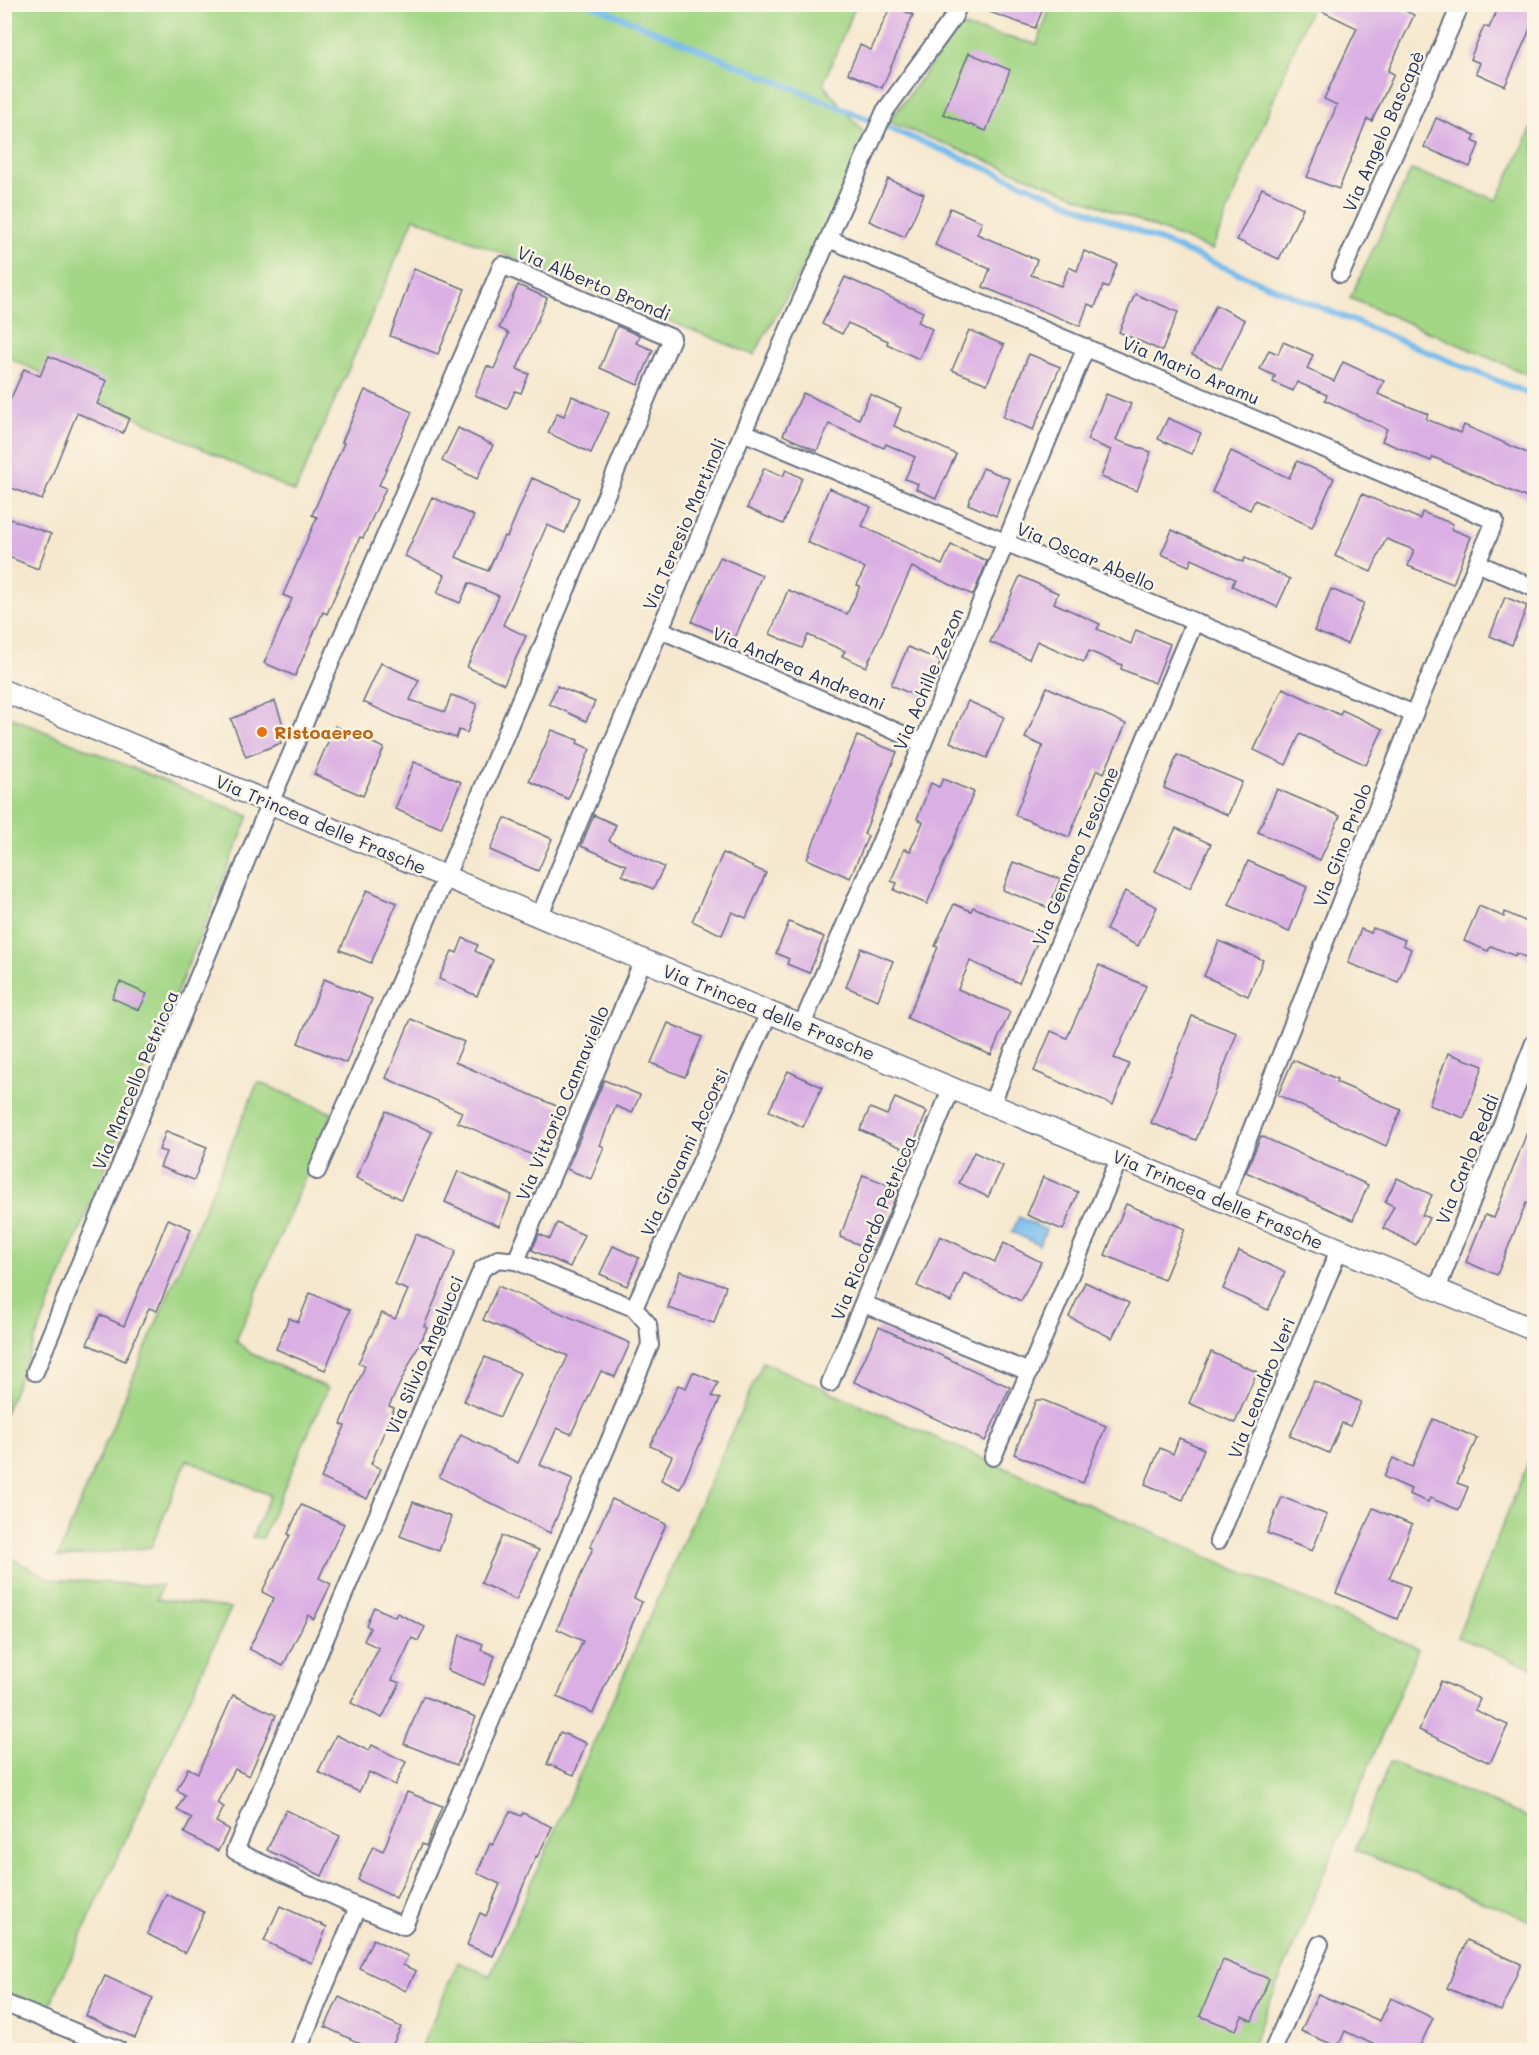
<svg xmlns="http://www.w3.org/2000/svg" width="1539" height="2055" viewBox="0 0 1539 2055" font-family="Mali,sans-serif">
	<rect width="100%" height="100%" fill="#fcf5e5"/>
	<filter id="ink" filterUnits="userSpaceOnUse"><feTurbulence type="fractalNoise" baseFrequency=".0167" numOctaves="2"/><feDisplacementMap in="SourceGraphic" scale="12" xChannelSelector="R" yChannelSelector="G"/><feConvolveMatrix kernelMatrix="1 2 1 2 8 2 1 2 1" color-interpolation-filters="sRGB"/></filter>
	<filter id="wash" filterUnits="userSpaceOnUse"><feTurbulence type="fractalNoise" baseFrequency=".008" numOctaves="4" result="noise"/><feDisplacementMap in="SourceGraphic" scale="24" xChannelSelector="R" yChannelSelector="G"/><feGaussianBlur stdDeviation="1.35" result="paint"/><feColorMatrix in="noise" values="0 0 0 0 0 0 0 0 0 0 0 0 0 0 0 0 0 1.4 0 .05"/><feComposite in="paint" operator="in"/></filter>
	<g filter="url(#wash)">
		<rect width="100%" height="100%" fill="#f5e8ce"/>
		<g fill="#a3d685" stroke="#5f8272" stroke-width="1.5">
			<path d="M5,5H856L823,84L872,142L754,355L414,218L295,492L5,356Z"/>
			<path d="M1051,5H1312L1212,250L889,122L959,26L1037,44Z"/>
			<path d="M1534,124V377L1350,298L1411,170L1497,200Z"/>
			<path d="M5,715L249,816L5,1413Z"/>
			<path d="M258,1082L332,1113L236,1341L252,1354L328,1388L262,1538L252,1537L270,1495L187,1460L151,1547L57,1558Z"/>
			<path d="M763,1362L1418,1649L1250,2050H420L458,1962L490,1976Z"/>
			<path d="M1534,1448V1669L1457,1637Z"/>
			<path d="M5,1555L50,1579L162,1586L157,1599L231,1608L48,2009L5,1991Z"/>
			<path d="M1390,1762L1534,1820V1922L1355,1850Z"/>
		</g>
		<path fill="#76bced" stroke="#4876a6" stroke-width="1.5" d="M1019,1217L1046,1230L1039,1245L1012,1232Z"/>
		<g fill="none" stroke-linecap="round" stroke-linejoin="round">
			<path stroke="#76bced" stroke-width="6" d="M590,4L1534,396"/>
		</g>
		<g id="blocks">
			<g fill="#daafe4">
				<path d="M976,4H1045L1035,28L975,7Z"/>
				<path d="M1307,4H1391L1414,15L1388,71L1394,74L1372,121L1367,119L1339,189L1307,177L1337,105L1324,99L1357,28Z"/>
				<path d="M1500,4H1534V20L1505,86L1476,73L1480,63L1470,59L1484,26L1489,28Z"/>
				<path d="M891,5L913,15L882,88L848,73L860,45L871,50Z"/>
				<path d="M969,53L1010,70L986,131L943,114Z"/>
				<path d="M1436,118L1475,135L1473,141L1479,144L1470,167L1424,147Z"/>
				<path d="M888,179L924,194L905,237L869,221Z"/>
				<path d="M1262,188L1303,208L1279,259L1237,240Z"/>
				<path d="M950,208L982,222L977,234L1037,260L1031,275L1061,286L1069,267L1077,271L1084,251L1117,264L1108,288L1103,286L1095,307L1088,304L1080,326L983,287L990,269L935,245Z"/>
				<path d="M414,269L465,289L438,354L390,336Z"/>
				<path d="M845,277L923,312L918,322L932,329L919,359L887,344L888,341L848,323L842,334L822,324Z"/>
				<path d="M518,285L547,298L517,369L529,374L521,393L515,391L507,409L475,395L487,366L494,369L509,333L499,328Z"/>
				<path d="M1135,294L1178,312L1162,351L1119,332Z"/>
				<path d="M1216,305L1245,320L1221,369L1192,355Z"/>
				<path d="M617,326L640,336L636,343L653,350L638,385L600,368Z"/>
				<path d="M969,330L1004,345L987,384L952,370Z"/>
				<path d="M1283,342L1313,355L1307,369L1334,381L1343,362L1384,381L1378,394L1428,414L1426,419L1461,433L1464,425L1534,456V501L1433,457L1431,461L1382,441L1387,429L1325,400L1327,395L1297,382L1293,391L1273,382L1275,376L1260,369L1269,350L1278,354Z"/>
				<path d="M1029,354L1060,367L1033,430L1003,417Z"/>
				<path d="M49,356L107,381L97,404L129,418L123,433L77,413L42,500L4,485V414L24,369L40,376Z"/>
				<path d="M365,390L412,412L379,485L386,488L363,538L360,537L327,614L323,612L295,676L264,663L292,599L283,595L317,517L312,515L344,443L342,442Z"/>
				<path d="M803,393L859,419L870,394L901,408L894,426L956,454L936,498L916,489L918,484L905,479L915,457L886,444L884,448L829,424L817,451L783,435Z"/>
				<path d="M1106,394L1131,404L1116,440L1151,452L1137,491L1101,477L1111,450L1087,440Z"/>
				<path d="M572,396L609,413L591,453L548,433L557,413L564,416Z"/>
				<path d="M1168,418L1201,433L1191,454L1158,439Z"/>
				<path d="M458,428L493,445L477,479L442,461Z"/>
				<path d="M1231,451L1289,478L1297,461L1334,478L1312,527L1255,500L1250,510L1212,492Z"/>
				<path d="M764,468L783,476L786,470L802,478L783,524L747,508Z"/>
				<path d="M983,468L1010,479L996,516L968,504Z"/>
				<path d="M532,478L579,498L565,533L547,525L503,625L526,636L504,684L467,667L499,596L469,583L460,603L437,593L445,575L405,556L432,497L474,516L456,557L488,571L504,536L507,537Z"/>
				<path d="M829,488L871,507L862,526L942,565L951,545L987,561L973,595L912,567L866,667L842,656L845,651L808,635L802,648L770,634L788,590L847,614L860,586L857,585L865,568L807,542Z"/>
				<path d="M1362,494L1420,519L1422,512L1453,524L1451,529L1471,537L1453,584L1408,566L1414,550L1386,539L1371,572L1335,556Z"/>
				<path d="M4,517L51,534L38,569L4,555Z"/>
				<path d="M1172,530L1243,562L1245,558L1290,579L1277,607L1232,586L1235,579L1192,559L1189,566L1161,554Z"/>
				<path d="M720,557L762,575L734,640L692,622Z"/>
				<path d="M1020,576L1058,593L1054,603L1100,624L1097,629L1131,644L1136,630L1170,644L1155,683L1121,669L1122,665L1089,651L1084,662L1037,641L1029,659L990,642Z"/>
				<path d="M1331,589L1364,603L1347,644L1314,631Z"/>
				<path d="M1505,597L1527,606L1512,645L1490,636Z"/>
				<path d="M908,647L941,661L924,700L891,685Z"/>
				<path d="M381,663L419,680L410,700L445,712L451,695L477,704L467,733L459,730L456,738L396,717L363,702Z"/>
				<path d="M557,686L595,702L586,721L549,704Z"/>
				<path d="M1047,687L1126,724L1104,773L1097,769L1069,837L1015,815L1043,746L1025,738Z"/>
				<path d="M1283,688L1340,715L1342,710L1383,729L1366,765L1300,734L1286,765L1254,750Z"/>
				<path d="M275,701L287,736L279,739L281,743L246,757L231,719Z"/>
				<path d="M968,701L1004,717L987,758L950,742Z"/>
				<path d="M335,726L384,748L363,796L314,774Z"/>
				<path d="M552,730L578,740L577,743L590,749L568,799L529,781Z"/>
				<path d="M857,736L897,752L864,834L868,836L850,878L807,859Z"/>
				<path d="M1177,755L1242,782L1228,815L1164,788Z"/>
				<path d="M414,762L461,782L441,828L395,809Z"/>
				<path d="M943,779L974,792L927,904L894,890L897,883L891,881L904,849L910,851L923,822L917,819L931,783L939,787Z"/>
				<path d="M1277,789L1340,816L1320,860L1258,832Z"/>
				<path d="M594,815L616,825L609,841L664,867L653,889L622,875L626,865L581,846Z"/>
				<path d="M505,818L552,839L538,871L490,850Z"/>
				<path d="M1176,828L1211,844L1190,888L1155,871Z"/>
				<path d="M723,853L766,873L746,918L732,912L722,935L692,921Z"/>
				<path d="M1248,861L1307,887L1289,932L1229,905Z"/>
				<path d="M1013,862L1060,879L1049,908L1003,890Z"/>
				<path d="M367,890L397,903L371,963L340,950Z"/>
				<path d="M1125,891L1157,907L1138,946L1106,930Z"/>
				<path d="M954,904L971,911L973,907L1040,936L1019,983L970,961L958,989L1010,1012L991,1055L907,1018L938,947L935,946Z"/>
				<path d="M1479,906L1504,917L1505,912L1534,925V961L1516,953L1515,956L1491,946L1488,951L1464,941Z"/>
				<path d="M789,922L824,937L809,973L787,964L789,959L776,953Z"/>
				<path d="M1373,928L1405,940L1403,945L1411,949L1398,982L1348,963L1361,929L1371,933Z"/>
				<path d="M463,938L478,945L475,951L493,960L477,996L439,979L452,951L457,953Z"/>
				<path d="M1219,941L1263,960L1248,996L1204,976Z"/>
				<path d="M861,948L893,961L878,1000L846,987Z"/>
				<path d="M1099,965L1146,986L1114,1058L1129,1064L1113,1105L1034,1071L1051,1031L1067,1038Z"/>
				<path d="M324,979L372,999L346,1063L298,1043Z"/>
				<path d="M120,982L147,994L139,1010L112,998Z"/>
				<path d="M1192,1016L1237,1033L1196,1140L1151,1123Z"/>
				<path d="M411,1019L464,1042L455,1062L561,1108L539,1158L457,1122L462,1112L386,1078Z"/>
				<path d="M668,1023L702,1037L685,1077L651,1063Z"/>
				<path d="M1448,1053L1483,1066L1464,1118L1429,1105Z"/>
				<path d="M1293,1060L1337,1079L1336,1082L1401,1110L1386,1146L1278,1095Z"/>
				<path d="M788,1071L822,1087L803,1127L769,1111Z"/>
				<path d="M604,1080L640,1095L632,1113L616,1106L600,1145L604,1147L591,1179L567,1169Z"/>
				<path d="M895,1098L927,1112L910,1151L860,1130L870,1108L887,1115Z"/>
				<path d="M386,1111L432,1132L401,1199L356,1178Z"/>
				<path d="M1533,1117L1534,1206L1526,1203L1497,1275L1466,1262L1485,1215L1494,1218Z"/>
				<path d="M166,1131L207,1147L194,1180L160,1167L166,1152L159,1150Z"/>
				<path d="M1261,1136L1368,1185L1353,1220L1246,1172Z"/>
				<path d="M974,1152L1003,1166L988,1197L959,1183Z"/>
				<path d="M458,1171L512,1195L499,1226L445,1202Z"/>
				<path d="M863,1175L899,1189L873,1250L840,1237Z"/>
				<path d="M1043,1177L1078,1192L1063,1230L1027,1215Z"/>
				<path d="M1397,1178L1432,1195L1422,1215L1429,1218L1416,1245L1383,1228L1394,1206L1385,1202Z"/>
				<path d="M1126,1204L1185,1229L1164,1280L1105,1255Z"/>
				<path d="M168,1219L191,1229L157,1311L149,1308L125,1361L87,1344L100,1315L124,1326Z"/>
				<path d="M557,1223L584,1235L570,1267L532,1250L539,1234L550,1239Z"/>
				<path d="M416,1234L456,1251L424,1326L427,1328L389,1406L394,1408L371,1464L381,1469L367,1499L321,1478L345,1426L341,1424L365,1366L358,1363L382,1313L395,1319L408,1290L395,1285Z"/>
				<path d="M940,1236L995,1262L1004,1243L1041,1262L1021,1301L964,1273L951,1302L917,1286Z"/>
				<path d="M613,1246L639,1258L627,1286L600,1274Z"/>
				<path d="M1239,1251L1285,1272L1268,1310L1223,1289Z"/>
				<path d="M680,1271L726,1286L714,1323L668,1308Z"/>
				<path d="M1085,1282L1129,1303L1112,1338L1069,1317Z"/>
				<path d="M498,1286L630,1343L615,1377L601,1371L571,1434L557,1428L540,1465L573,1479L550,1533L439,1477L461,1435L518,1463L568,1356L483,1320Z"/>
				<path d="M310,1293L350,1310L325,1370L276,1349L289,1318L298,1322Z"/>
				<path d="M879,1327L1010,1387L985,1441L854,1382Z"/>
				<path d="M1211,1352L1257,1372L1235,1423L1189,1403Z"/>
				<path d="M485,1357L520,1373L500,1417L464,1401Z"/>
				<path d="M693,1372L718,1383L712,1396L720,1399L680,1489L661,1480L672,1456L650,1446L678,1385L686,1388Z"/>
				<path d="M1314,1381L1361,1402L1350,1426L1342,1423L1329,1453L1290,1436Z"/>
				<path d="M1036,1400H1043L1106,1426L1083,1483L1014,1454Z"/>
				<path d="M1433,1419L1477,1438L1457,1483L1468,1487L1459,1510L1430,1498L1428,1502L1409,1494L1411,1489L1384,1477L1393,1458L1412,1467Z"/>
				<path d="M1179,1438L1204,1449L1183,1500L1145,1484L1160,1448L1173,1454Z"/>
				<path d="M1282,1497L1327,1515L1312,1551L1267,1533Z"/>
				<path d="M612,1499L666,1524L634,1598L642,1602L593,1713L557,1697L583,1641L557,1629L593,1548L590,1547Z"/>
				<path d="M413,1502L451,1517L439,1551L400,1536Z"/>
				<path d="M301,1505L344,1524L319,1578L331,1584L314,1619L308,1615L283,1666L249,1649L274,1598L262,1592L290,1535L288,1534Z"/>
				<path d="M1373,1508L1412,1525L1389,1578L1410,1587L1397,1619L1336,1593Z"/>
				<path d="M502,1536L539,1550L516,1600L481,1583Z"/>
				<path d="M374,1607L395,1617L397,1613L425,1627L418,1641L412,1638L392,1680L400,1683L382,1718L351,1703L379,1648L364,1641L370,1628L366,1625Z"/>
				<path d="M460,1635L483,1644L481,1650L495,1656L484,1685L447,1670Z"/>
				<path d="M1441,1681L1480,1699L1475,1710L1508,1725L1490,1763L1419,1730Z"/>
				<path d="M233,1695L276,1715L249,1776L235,1769L217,1803L224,1807L216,1822L229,1829L218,1851L184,1833L192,1818L177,1810L185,1795L177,1790L188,1768L198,1773Z"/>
				<path d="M423,1696L476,1717L457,1765L404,1744Z"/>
				<path d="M560,1732L586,1743L574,1775L547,1764Z"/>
				<path d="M336,1735L369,1751L372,1745L406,1762L395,1785L369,1772L359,1792L318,1772Z"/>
				<path d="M407,1792L442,1806L426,1846L422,1844L396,1898L358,1880L373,1846L383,1851Z"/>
				<path d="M286,1810L340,1836L322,1876L267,1850Z"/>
				<path d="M510,1811L521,1816L523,1813L552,1827L537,1857L536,1856L493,1956L467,1945L480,1913L486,1916L500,1884L477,1873L490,1844L493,1845Z"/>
				<path d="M166,1894L204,1912L185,1953L147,1934Z"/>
				<path d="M280,1906L327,1927L312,1963L264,1941Z"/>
				<path d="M373,1939L408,1956L403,1965L416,1971L406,1991L359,1968Z"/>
				<path d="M1467,1940L1521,1964L1501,2011L1447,1988Z"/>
				<path d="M1223,1960L1269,1979L1252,2021L1242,2016L1236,2030L1200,2016Z"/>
				<path d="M105,1976L153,1998L135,2038L86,2016Z"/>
				<path d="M1318,1994L1380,2021L1391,1998L1433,2018L1418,2050H1385L1345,2031L1338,2047L1301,2031Z"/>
				<path d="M339,1997L401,2027L390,2050H374L325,2027Z"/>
			</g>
		</g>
	</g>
	<g filter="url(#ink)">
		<use href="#blocks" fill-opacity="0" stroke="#677085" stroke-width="1.5"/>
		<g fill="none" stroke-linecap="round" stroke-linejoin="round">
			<g stroke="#677085" stroke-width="20">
				<g id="minor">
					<path d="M829,239L1495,521L1477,563"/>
					<path d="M1341,274L1461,4"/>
					<path d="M743,432L1414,714"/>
					<path d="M661,630L923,743"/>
					<path d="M540,915L743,432L885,111L953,18L959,4"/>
					<path d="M802,1025L923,743L1086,347"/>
					<path d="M991,1105L1194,623"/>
					<path d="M1224,1200L1414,714L1477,563L1534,588"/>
					<path d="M498,1259L516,1261L634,1308L648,1324L650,1345L404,1926L358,1907L235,1851L482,1269Z"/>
					<path d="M516,1261L643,960"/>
					<path d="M1437,1289L1534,1043"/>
					<path d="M864,1304L1029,1372"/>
					<path d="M634,1308L770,1011"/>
					<path d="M35,1372L270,803L502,265L672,338L446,876L317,1171"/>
					<path d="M830,1383L952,1087"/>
					<path d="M993,1457L1120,1157"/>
					<path d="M1218,1541L1339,1250"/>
					<path d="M4,2003L119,2050"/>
					<path d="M298,2050L358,1907"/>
					<path d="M1273,2050L1320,1944"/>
				</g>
			</g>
			<g stroke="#677085" stroke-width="24">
				<path id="tertiary" d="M4,691L643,960L1534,1330"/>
			</g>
			<use href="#minor" stroke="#fff" stroke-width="16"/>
			<use href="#tertiary" stroke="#fff" stroke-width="21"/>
		</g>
	</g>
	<circle fill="#e8710a" stroke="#fcf5e5" stroke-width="2" cx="262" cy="732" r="6"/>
	<g text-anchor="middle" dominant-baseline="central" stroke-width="5" stroke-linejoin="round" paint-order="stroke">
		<g font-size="18" fill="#1b2f5e" stroke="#fcf5e5">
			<text transform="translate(1383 131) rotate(-66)">Via Angelo Bascapè</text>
			<text transform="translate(594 283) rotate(23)">Via Alberto Brondi</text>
			<text transform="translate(1191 370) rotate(23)">Via Mario Aramu</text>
			<text transform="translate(684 524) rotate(-67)">Via Teresio Martinoli</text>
			<text transform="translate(1086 556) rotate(23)">Via Oscar Abello</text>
			<text transform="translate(799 668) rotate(23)">Via Andrea Andreani</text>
			<text transform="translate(928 679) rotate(-67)">Via Achille Zezon</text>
			<text transform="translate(321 824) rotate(23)">Via Trincea delle Frasche</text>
			<text transform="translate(1342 845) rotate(-69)">Via Gino Priolo</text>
			<text transform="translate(1075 856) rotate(-67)">Via Gennaro Tescione</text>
			<text transform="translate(769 1012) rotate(22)">Via Trincea delle Frasche</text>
			<text transform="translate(135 1080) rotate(-67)">Via Marcello Petricca</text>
			<text transform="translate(562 1103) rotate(-67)">Via Vittorio Cannaviello</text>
			<text transform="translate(684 1152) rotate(-65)">Via Giovanni Accorsi</text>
			<text transform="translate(1467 1159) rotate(-68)">Via Carlo Reddi</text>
			<text transform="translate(1218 1199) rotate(23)">Via Trincea delle Frasche</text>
			<text transform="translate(873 1228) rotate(-68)">Via Riccardo Petricca</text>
			<text transform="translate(424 1355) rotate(-67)">Via Silvio Angelucci</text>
			<text transform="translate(1261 1388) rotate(-68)">Via Leandro Veri</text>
		</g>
		<g font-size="18" font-weight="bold" fill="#c56008" stroke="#fcf5e5" text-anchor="start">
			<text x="274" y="732">Ristoaereo</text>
		</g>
	</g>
	<rect width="1539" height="2055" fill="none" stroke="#fcf5e5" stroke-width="24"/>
</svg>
